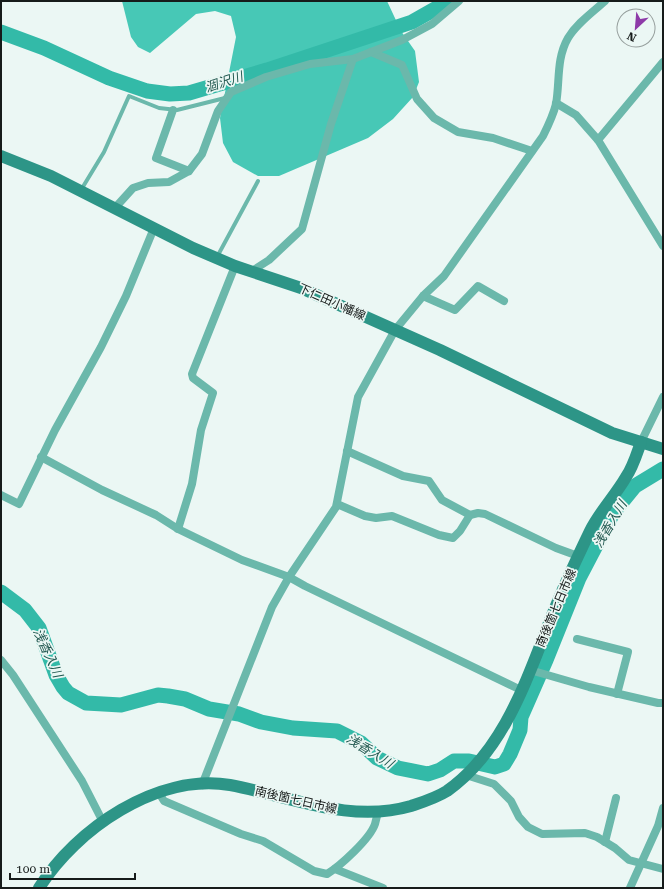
<svg xmlns="http://www.w3.org/2000/svg" width="664" height="889" viewBox="0 0 664 889" font-family="'Roboto Serif','Noto Sans JP',serif">
	<rect width="100%" height="100%" fill="#ebf7f4"/>
	<path fill="#47c8b6" d="M122,1H387L401,31L415,51L419,82L413,97L393,119L368,138L279,176H258L233,162L223,143L220,118L236,37L231,16L215,11L196,14L150,53L138,47L131,37Z"/>
	<g fill="none" stroke-linecap="round" stroke-linejoin="round">
		<g stroke="#33baa8" stroke-width="15">
			<path d="M1,32L44,48L109,78L147,91L170,94L189,93L267,70L412,22L442,5L445,1"/>
			<path d="M1,592L25,610L39,628L56,675L63,687L68,693L86,703L121,705L158,695L168,696L185,699L209,709L239,714L261,722L293,728L337,731L361,743L377,758L398,768L428,774L440,770L454,761H469L495,767L504,764L510,754L520,730L521,717L546,660L579,578L613,513L635,486L663,469"/>
		</g>
		<g stroke="#6bb8ab" stroke-width="4">
			<path d="M81,190L104,152L129,96L159,108L177,110L225,98"/>
			<path d="M217,257L258,181"/>
		</g>
		<g stroke="#6bb8ab" stroke-width="8">
			<path d="M371,52L402,65L417,99L434,118L458,132L493,138L532,151"/>
			<path d="M556,103L576,115L598,140L663,246"/>
			<path d="M173,110L156,158L189,171"/>
			<path d="M598,140L663,62"/>
			<path d="M114,209L133,188L148,183L169,182L189,171L202,154L218,111L231,92L266,77L310,64L353,59L402,40L432,24L459,1"/>
			<path d="M252,271L269,260L302,229L331,124L353,59"/>
			<path d="M423,296L455,310L478,286L504,301"/>
			<path d="M641,442L663,397"/>
			<path d="M347,451L403,476L429,481L442,500L470,515"/>
			<path d="M41,457L102,490L156,515L178,529L242,560L289,577L305,586L521,690"/>
			<path d="M1,495L19,504L55,430L101,347L126,296L154,228"/>
			<path d="M337,504L365,516L376,518L392,516L439,535L453,538L460,531L470,515L478,513L485,514L556,548L578,556"/>
			<path d="M178,529L192,484L201,430L213,393L193,378L192,374L235,266"/>
			<path d="M577,639L628,652L617,694"/>
			<path d="M1,660L13,675L82,781L103,822"/>
			<path d="M530,670L589,687L658,703H663"/>
			<path d="M466,775L494,784L511,801L519,817L528,827L542,834L585,833L597,837L615,848L629,860L663,869"/>
			<path d="M202,785L272,607L289,577L336,507L358,397L395,330L423,296L444,276L543,136C548,126 553,116 556,104C560,82 556,59 568,38C577,23 593,12 605,1"/>
			<path d="M159,793L164,801L241,834L263,841L314,871L327,874C340,866 370,839 375,824C376,820 377,816 378,812"/>
			<path d="M605,842L616,798"/>
			<path d="M335,869L383,888"/>
			<path d="M630,888L658,826L663,808"/>
		</g>
		<g stroke="#2d9587" stroke-width="12">
			<path d="M1,156L51,176L193,248L235,266L301,288L440,350L612,433L663,449"/>
			<path d="M39,888C76,829 157,773 230,785C290,796 349,824 411,806C423,802 436,798 447,791C506,749 527,677 553,613C564,585 577,558 590,531C600,511 615,496 626,477C633,467 637,453 641,442"/>
		</g>
	</g>
	<g text-anchor="middle" dominant-baseline="central" stroke-width="3.5" stroke-linejoin="round" paint-order="stroke">
		<g font-size="12" fill="#161b1a" stroke="#ebf7f4">
			<text transform="translate(332 302) rotate(24)">下仁田小幡線</text>
			<text transform="translate(556 608) rotate(-67)">南後箇七日市線</text>
			<text transform="translate(296 800) rotate(13)">南後箇七日市線</text>
		</g>
		<g font-size="13" font-style="italic" fill="#235951" stroke="#ebf7f4">
			<text transform="translate(224 82) rotate(-18)">涸沢川</text>
			<text transform="translate(610 524) rotate(-59)">浅香入川</text>
			<text transform="translate(48 653) rotate(66)">浅香入川</text>
			<text transform="translate(370 751) rotate(32)">浅香入川</text>
		</g>
	</g>
	<rect width="664" height="889" fill="none" stroke="#161b1a" stroke-width="4"/>
	<g transform="translate(636 28) rotate(206)"><circle r="19" fill="#ebf7f4" stroke="#969f9d"/>
	<path d="M0-3L7 15L0 10L-7 15Z" fill="#8d3aa8"/>
	<text y="-6" font-size="11" font-weight="bold" text-anchor="middle" fill="#161b1a">N</text>
	</g>
	<path d="M10 873v6h125v-6" fill="none" stroke="#161b1a" stroke-width="2"/>
	<text x="16" y="873" font-size="12" fill="#161b1a" stroke="#ebf7f4" stroke-width="3" paint-order="stroke">100 m</text>
</svg>
